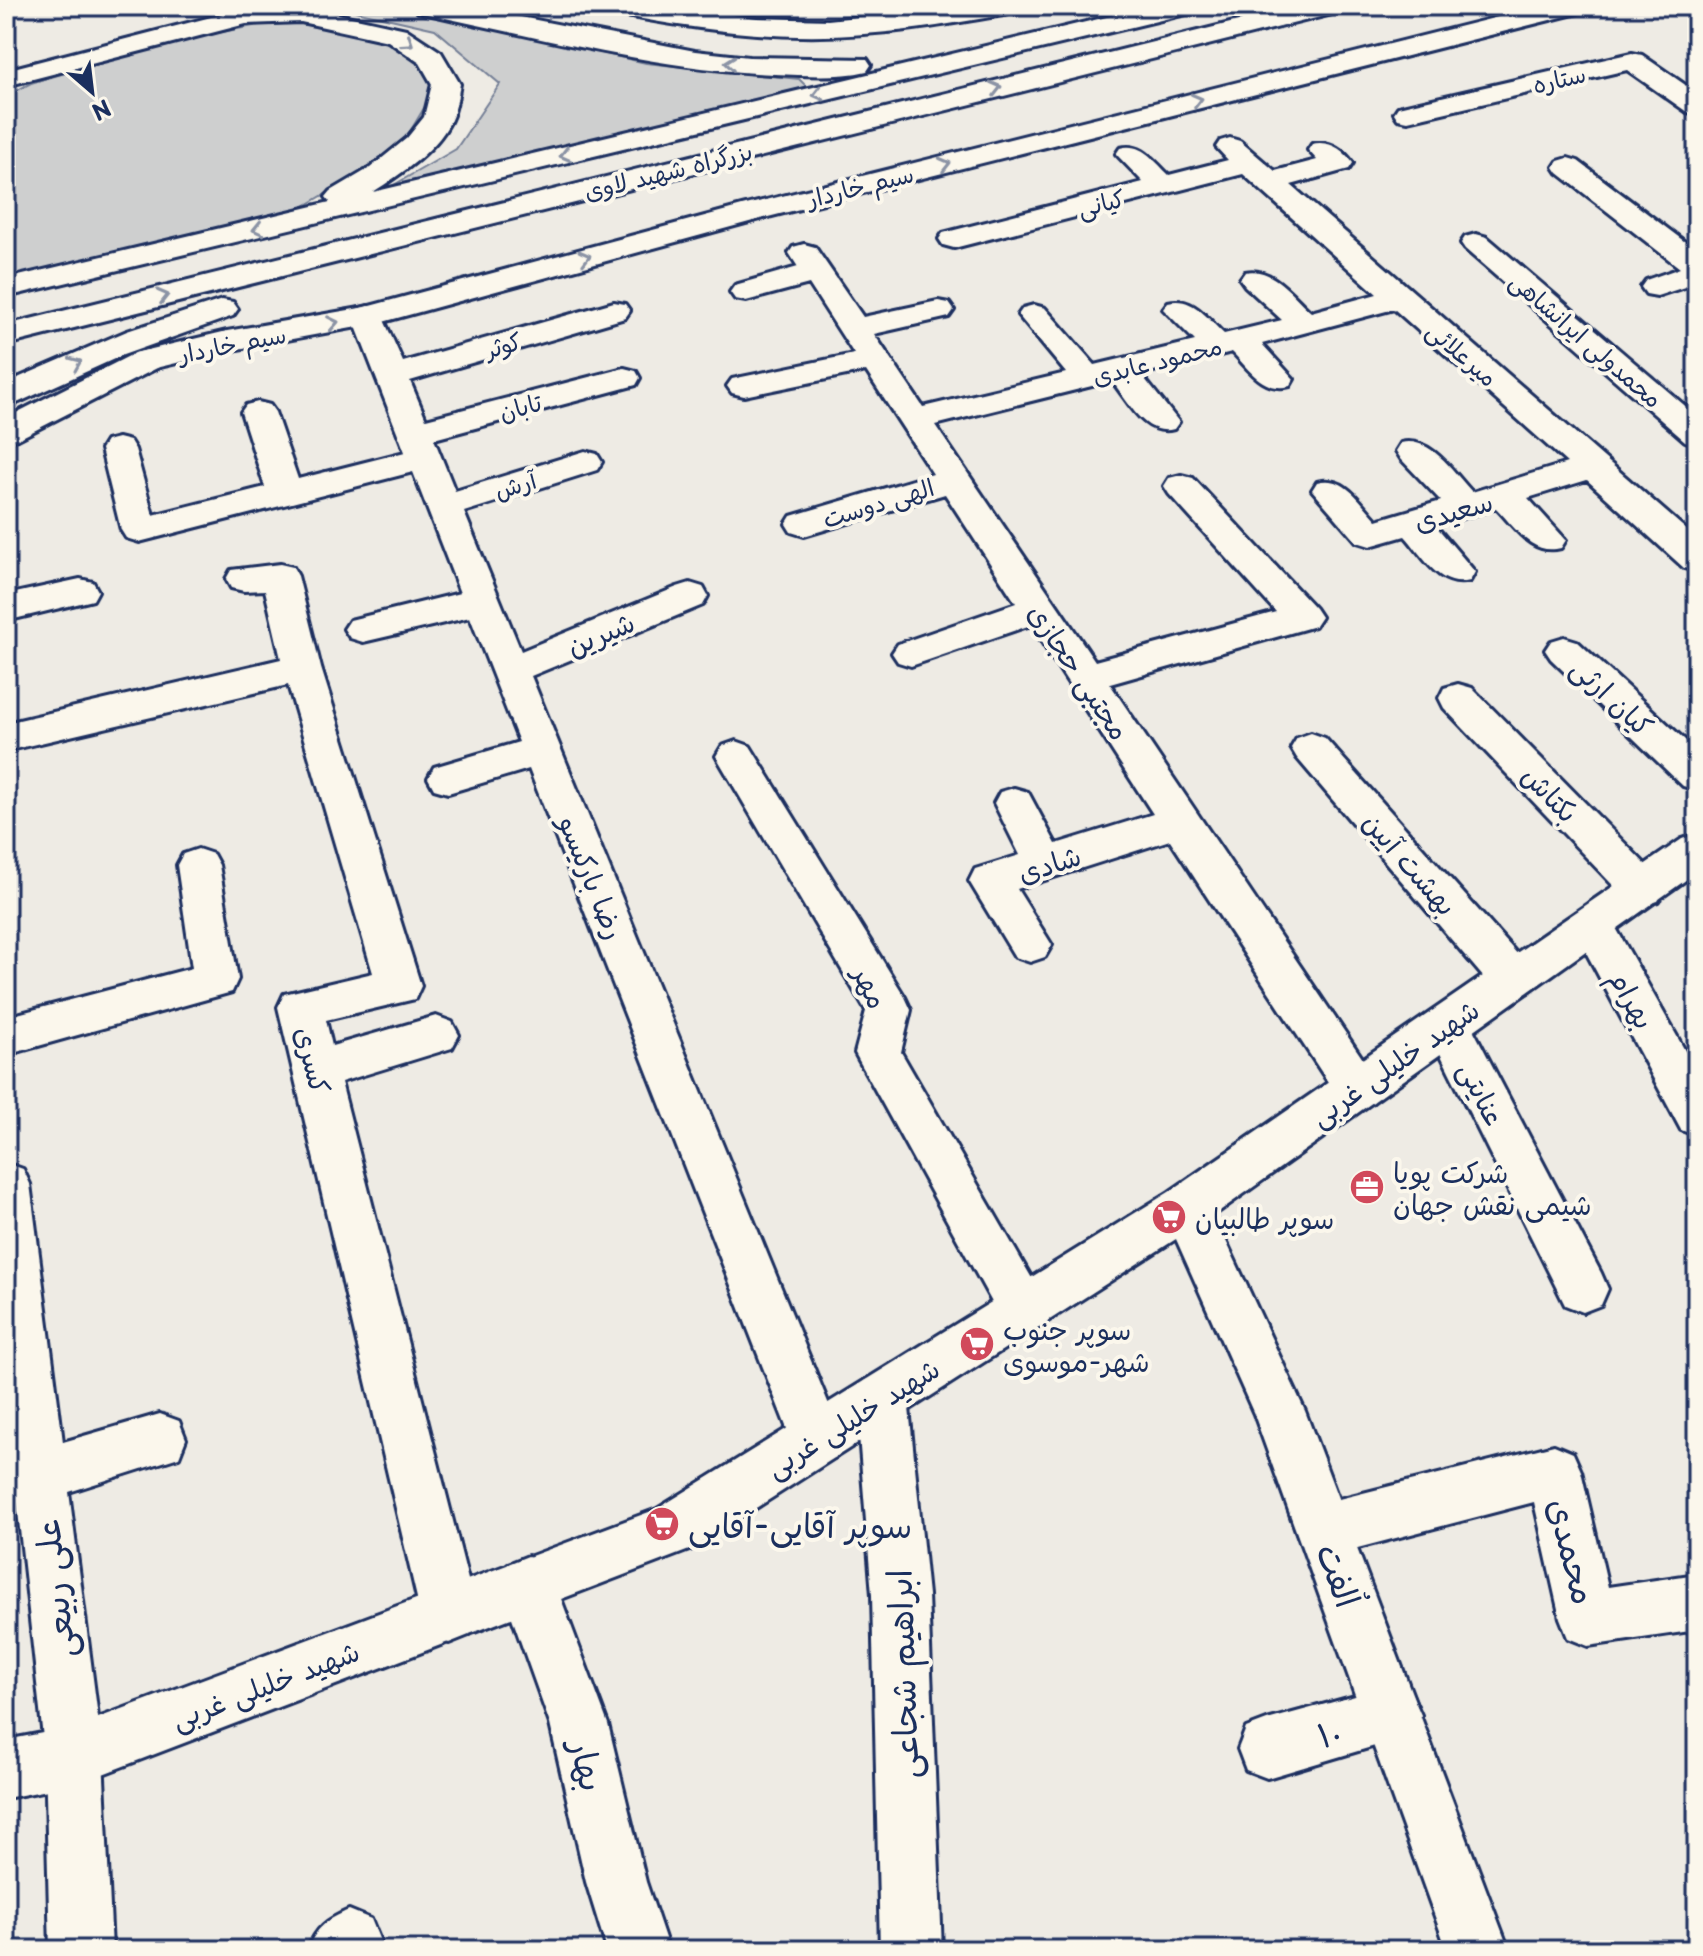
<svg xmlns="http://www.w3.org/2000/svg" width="1703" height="1956" viewBox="0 0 1703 1956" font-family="'Playpen Sans','Playpen Sans Arabic',sans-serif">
	<rect width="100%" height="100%" fill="#eeebe4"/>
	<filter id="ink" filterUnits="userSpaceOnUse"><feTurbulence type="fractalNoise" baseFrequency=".0125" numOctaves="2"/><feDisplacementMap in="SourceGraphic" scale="16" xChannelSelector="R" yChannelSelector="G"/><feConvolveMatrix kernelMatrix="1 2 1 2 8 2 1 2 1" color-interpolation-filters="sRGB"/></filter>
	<g filter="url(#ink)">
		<g fill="#cecfcf" stroke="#747f96" stroke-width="2">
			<path d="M333,6H392L646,63L799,79L807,87L385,190L456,149L500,84L435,29Z"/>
			<path d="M279,21L377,34L423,61L433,93L399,150L303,207L6,278V96L31,83L165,43Z"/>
		</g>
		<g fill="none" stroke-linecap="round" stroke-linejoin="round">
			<g stroke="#1b2f5e" stroke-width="6">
				<g id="street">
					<path d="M1632,53L1642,55L1697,93V114L1687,112L1627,70L1408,121L1398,119L1394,113L1398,107Z"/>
					<path d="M1230,138L1240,141L1275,171L1317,160L1308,150L1312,144C1329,140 1343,149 1353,163L1349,169L1291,185L1697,539V571L1684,568L1587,480L1528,498L1566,540L1561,548C1531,556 1515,527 1496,508L1436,526L1475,572L1470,581C1439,589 1424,557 1405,536L1370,546L1357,542L1312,490L1317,482C1345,475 1359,501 1377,520L1441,501L1401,459L1396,451L1401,443C1431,436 1453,472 1472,492L1567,463L1394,309L1262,344L1294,379L1290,386C1263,393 1249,369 1232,352L1141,374L1179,422L1174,429C1144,437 1129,402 1112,381L935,425L1095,661L1276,612L1169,494L1164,486L1169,478L1181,475L1193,478L1315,608L1321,617L1315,626L1110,684L1373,1074L1380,1088L1373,1102L1357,1107L1341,1102L1170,840L1017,889L1052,945L1045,957L1030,962L1015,957L969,881L975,869L1020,855L994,803L1000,792L1014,788L1028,792L1056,844L1153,814L1031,625L911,666L898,662L892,653L898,644L1016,603L945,494L804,536L791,532L786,524L791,516L933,474L866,371L744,396L732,393L727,386L732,379L854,354L809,284L746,301L735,299L730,292L735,285L798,267L789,253L793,247L804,244L815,247L863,317L938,301L949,303L954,310L949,317L874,334L923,407L1066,373L1018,315L1023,308L1034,305L1045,308L1095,365L1195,341L1163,309L1168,302C1193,296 1207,318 1224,334L1282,320L1245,286L1240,279L1245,272C1272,266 1292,295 1311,312L1377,294L1243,174L954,248L943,245L939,239L943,233L1143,182L1116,154L1120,148C1142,142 1154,161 1169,175L1228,160L1216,147L1220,141Z"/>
					<path d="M1568,158L1578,161L1697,251V283L1657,296L1646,294L1641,287L1646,280L1680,268L1558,173L1554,167L1558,161Z"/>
					<path d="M1476,234L1487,237L1697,416V445L1685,441L1465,249L1461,243L1465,237Z"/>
					<path d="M614,302L625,304L630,311L625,318L410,381L426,419L624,368L636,371L640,378L636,385L434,439L455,491L585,451L597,454L602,462L597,470L464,512L521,651L677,587L690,583L703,587L708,596L703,605L531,676L843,1439L836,1457L817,1464L798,1457L791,1439L529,769L448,793L434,789L428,778L434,767L519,742L470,617L363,642L350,638L344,629L350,620L460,593L413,472L139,542L126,538L121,530L101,449L106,441L118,438L130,441L135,449L153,515L265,487L241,412L246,405L258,402L270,405L275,412L298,479L405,452L352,316L357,309L368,306L379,309L403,362Z"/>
					<path d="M280,564L293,567L298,576L321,668L421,986L415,999L326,1020L332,1046L436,1016L452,1022L459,1035L452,1048L341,1082L477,1615L469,1635L449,1643L429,1635L421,1615L278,1007L284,994L373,973L288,685L6,751V723L281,659L265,590L244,591L231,588L226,579L231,570Z"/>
					<path d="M80,579L93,582L98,591L93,600L6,621V595Z"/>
					<path d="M1564,637L1577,641L1697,751V790L1683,786L1551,659L1545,650L1551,641Z"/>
					<path d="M1458,684L1472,688L1658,877L1664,889L1658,901L1643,905L1628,901L1444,708L1439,698L1444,688Z"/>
					<path d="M1311,733L1325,738L1528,966L1534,979L1528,992L1512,997L1496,992L1297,758L1291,748L1297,738Z"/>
					<path d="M736,741L750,746L905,997L911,1010L901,1052L1041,1294L1048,1310L1041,1326L1023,1333L1005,1326L862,1066L855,1053L866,1011L716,756L722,746Z"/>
					<path d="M198,849L213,854L219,865L238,979L232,992L6,1055V1017L192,968L177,865L183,854Z"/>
					<path d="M1592,907L1607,912L1697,1072V1136L1681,1130L1571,924L1577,912Z"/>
					<path d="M1448,1006L1464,1012L1601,1273L1608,1289L1601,1305L1583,1312L1565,1305L1426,1025L1432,1012Z"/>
					<path d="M6,1163L23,1169L30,1184L63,1442L160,1414L179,1421L186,1439L179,1457L69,1492L103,1756L112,1950H50L45,1756L6,1402Z"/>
					<path d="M882,1373L900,1381L908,1398L928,1595L942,1950H880L872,1595L856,1398L864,1381Z"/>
					<path d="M1554,1445L1573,1453L1581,1471L1608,1587L1697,1574V1630L1588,1646L1568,1638L1560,1618L1534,1502L1323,1557L1304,1549L1296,1530L1304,1511L1323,1503Z"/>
					<path d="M528,1556L548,1564L608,1724L646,1882L669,1950H607L586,1882L550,1724L500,1584L508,1564Z"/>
					<path d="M1392,1686L1412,1695L1421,1715L1412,1735L1267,1778L1246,1770L1238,1749L1246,1728L1267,1720Z"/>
					<path d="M349,1910L371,1919L380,1941L376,1950H307C317,1927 326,1920 349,1910Z"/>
				</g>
			</g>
			<g stroke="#1b2f5e" stroke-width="6">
				<g id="secondary">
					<path d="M1542,6H1586L1582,12L764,218L379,323L227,351L147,370L135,367L131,360L135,353L227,331L366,307L742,206Z"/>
					<path d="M1697,834V872L1214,1215L1305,1411L1509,1950H1447L1254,1414L1176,1239L692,1549L74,1785L6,1798V1740L74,1727L657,1509L1169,1192L1682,839Z"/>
				</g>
			</g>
			<g stroke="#1b2f5e" stroke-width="6">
				<path id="primary" d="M147,350L159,353L163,360L159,367L18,439L6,443V418L135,353Z"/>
			</g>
			<g stroke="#1b2f5e" stroke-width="6">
				<g id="highway">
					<path d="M301,6L406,29L441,52L460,84C458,94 457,105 453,115C441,148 401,174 373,192L1153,6H1199L1195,12L1186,14L6,297V279L330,202L326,197L331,191L370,168L407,138L424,117L432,84L420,63L388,41L301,22L246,24L6,86V70L246,8Z"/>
					<path d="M414,6H464L695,51L749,57L867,59L871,65L867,71C838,78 805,75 775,74C657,69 542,38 427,14L418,12Z"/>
					<path d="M603,6H658L757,18L828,20L962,6H1022L1018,12L1009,14C961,22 913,31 864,34C781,41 698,30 616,14L607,12Z"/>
					<path d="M1299,6H1344L1340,12L6,345V325Z"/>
					<path d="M222,300L233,302L238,309L233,316L123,355L6,408V385L20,377L127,331Z"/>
				</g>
			</g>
			<use href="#street" fill="#fbf7ec" fill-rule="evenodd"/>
			<use href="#secondary" fill="#fbf7ec" fill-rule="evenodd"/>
			<use href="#primary" fill="#fbf7ec" fill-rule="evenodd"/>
			<use href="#highway" fill="#fbf7ec" fill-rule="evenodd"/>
		</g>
		<defs><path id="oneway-chevron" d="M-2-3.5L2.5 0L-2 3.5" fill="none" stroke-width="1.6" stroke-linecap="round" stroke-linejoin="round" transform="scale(2)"/></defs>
		<g stroke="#8b93a5">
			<use href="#oneway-chevron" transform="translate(408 42) rotate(34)"/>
			<use href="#oneway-chevron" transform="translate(730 63) rotate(-174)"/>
			<use href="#oneway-chevron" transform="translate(996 88) rotate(-14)"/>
			<use href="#oneway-chevron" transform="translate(818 94) rotate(166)"/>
			<use href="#oneway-chevron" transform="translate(1197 100) rotate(-14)"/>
			<use href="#oneway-chevron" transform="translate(565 155) rotate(166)"/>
			<use href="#oneway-chevron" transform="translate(945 164) rotate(-14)"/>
			<use href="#oneway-chevron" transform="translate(258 229) rotate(167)"/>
			<use href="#oneway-chevron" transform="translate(585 257) rotate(-15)"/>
			<use href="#oneway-chevron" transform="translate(163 296) rotate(-14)"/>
			<use href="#oneway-chevron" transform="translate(333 323) rotate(-11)"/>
			<use href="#oneway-chevron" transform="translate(76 363) rotate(-23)"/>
		</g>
	</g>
	<defs>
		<g id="office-disc" transform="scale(1.8)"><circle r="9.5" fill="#d1495b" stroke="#fbf7ec"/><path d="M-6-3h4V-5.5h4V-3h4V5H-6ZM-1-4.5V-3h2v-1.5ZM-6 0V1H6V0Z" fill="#fff"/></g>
		<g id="supermarket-disc" transform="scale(1.8)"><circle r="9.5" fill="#d1495b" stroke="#fbf7ec"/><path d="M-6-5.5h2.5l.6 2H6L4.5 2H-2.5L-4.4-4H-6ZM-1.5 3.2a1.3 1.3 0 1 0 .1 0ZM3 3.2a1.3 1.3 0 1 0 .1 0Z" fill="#fff"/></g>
	</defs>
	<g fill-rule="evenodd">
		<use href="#office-disc" x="1367" y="1187"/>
		<use href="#supermarket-disc" x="1169" y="1217"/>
		<use href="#supermarket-disc" x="977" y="1344"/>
		<use href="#supermarket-disc" x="662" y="1524"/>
	</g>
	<g text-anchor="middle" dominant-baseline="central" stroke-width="8" stroke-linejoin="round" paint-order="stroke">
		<g font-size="24" fill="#1b2f5e" stroke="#fbf7ec">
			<text transform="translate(1559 78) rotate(-13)">ستاره</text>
			<text transform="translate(668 170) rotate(-14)">بزرگراه شهید لاوی</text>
			<text transform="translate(860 185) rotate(-14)">سیم خاردار</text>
			<text transform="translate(1101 202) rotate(-14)">کیانی</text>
			<text transform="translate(1587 339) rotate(41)">محمدولی ایرانشاهی</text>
			<text transform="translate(232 343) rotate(-11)">سیم خاردار</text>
			<text transform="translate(503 344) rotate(-16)">کوثر</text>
			<text transform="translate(1463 353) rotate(41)">میرعلائی</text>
			<text transform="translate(1157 360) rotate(-14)">محمود عابدی</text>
			<text transform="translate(520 406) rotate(-15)">تابان</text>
			<text transform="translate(515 484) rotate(-17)">آرش</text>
			<text transform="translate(878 502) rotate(-17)">الهی دوست</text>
		</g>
		<g font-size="28" fill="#1b2f5e" stroke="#fbf7ec">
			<text transform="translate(1453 510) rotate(-16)">سعیدی</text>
			<text transform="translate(600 633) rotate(-23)">شیرین</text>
			<text transform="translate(1080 671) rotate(56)">مجتبی حجازی</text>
			<text transform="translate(1613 696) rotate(43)">کیان ارثی</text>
			<text transform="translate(1551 793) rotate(46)">بکتاش</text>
			<text transform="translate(1049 863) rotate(-18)">شادی</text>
			<text transform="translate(1411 863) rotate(49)">بهشت آیین</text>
			<text transform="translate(593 877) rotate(68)">رضا بارکیسو</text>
			<text transform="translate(872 987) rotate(64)">مهر</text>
			<text transform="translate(1633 999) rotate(61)">بهرام</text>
			<text transform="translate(314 1060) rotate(76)">کسری</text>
			<text transform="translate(1394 1062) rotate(-35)">شهید خلیلی غربی</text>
			<text transform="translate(1483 1093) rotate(63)">عنایتی</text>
			<text transform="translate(852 1417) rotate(-32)">شهید خلیلی غربی</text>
			<text transform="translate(265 1684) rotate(-21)">شهید خلیلی غربی</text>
		</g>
		<g font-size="28" fill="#1b2f5e" stroke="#fbf7ec" text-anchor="start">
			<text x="1393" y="1171">شرکت پویا<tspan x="1393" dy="32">شیمی نقش جهان</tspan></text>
			<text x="1195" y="1217">سوپر طالبیان</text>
			<text x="1003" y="1328">سوپر جنوب<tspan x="1003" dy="32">شهر-موسوی</tspan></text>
		</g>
		<g font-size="34" fill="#1b2f5e" stroke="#fbf7ec" text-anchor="start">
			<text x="688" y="1524">سوپر آقایی-آقایی</text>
		</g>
		<g font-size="34" fill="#1b2f5e" stroke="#fbf7ec">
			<text transform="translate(1574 1551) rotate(76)">محمدی</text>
			<text transform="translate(1340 1575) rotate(70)">اُلفت</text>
			<text transform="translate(53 1589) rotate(-97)">علی ربیعی</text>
			<text transform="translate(901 1674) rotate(-92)">ابراهیم شجاعی</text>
			<text transform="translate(1329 1732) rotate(-15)">۱۰</text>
			<text transform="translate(589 1765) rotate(77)">بهار</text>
		</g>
	</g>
	<rect width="1703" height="1956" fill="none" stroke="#fbf7ec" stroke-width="32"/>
	<rect x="16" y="16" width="1671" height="1924" fill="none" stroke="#1b2f5e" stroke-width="3" filter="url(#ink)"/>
	<g transform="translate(92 92) rotate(152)" stroke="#fbf7ec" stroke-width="6" paint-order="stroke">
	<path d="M0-6L14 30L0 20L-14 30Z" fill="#1b2f5e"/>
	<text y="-12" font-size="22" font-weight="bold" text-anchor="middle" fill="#1b2f5e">N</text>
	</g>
</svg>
